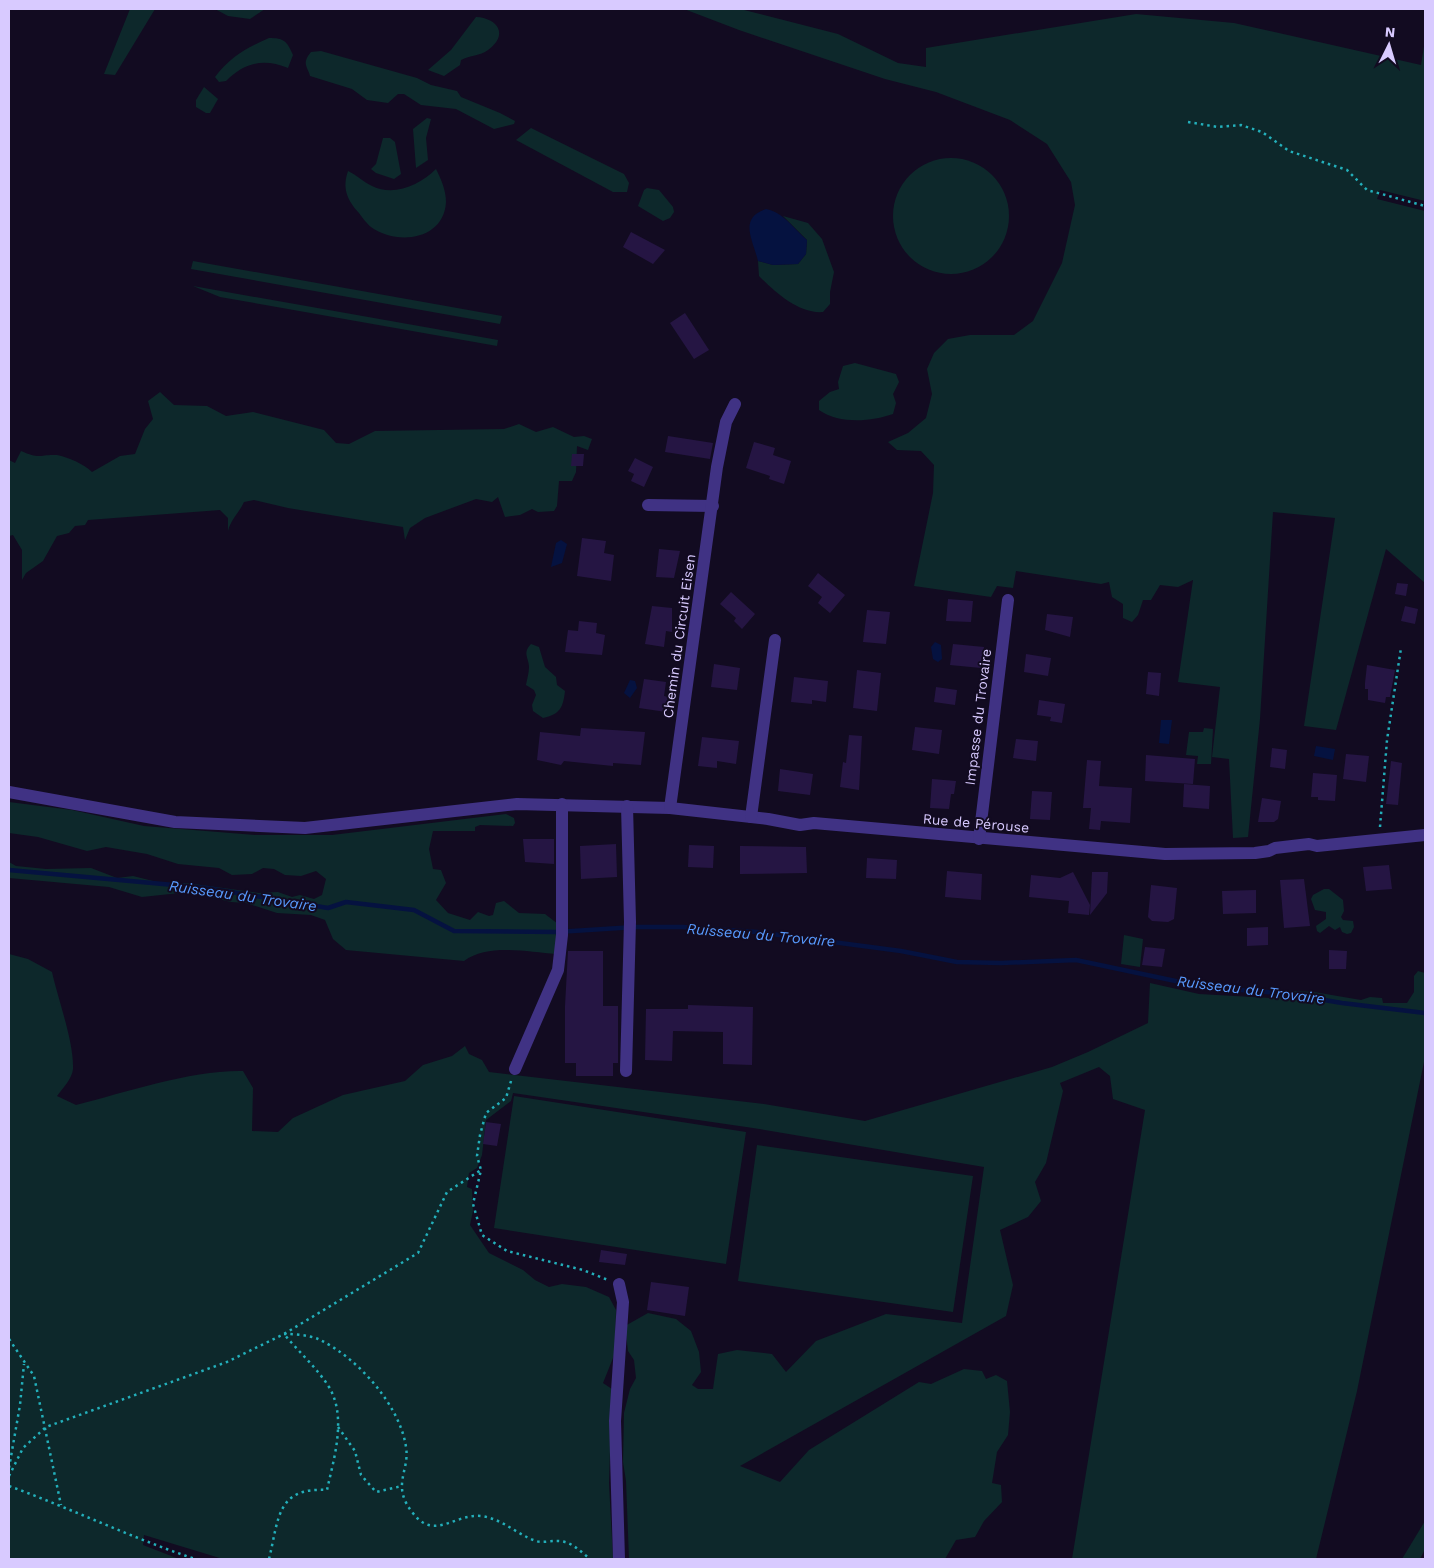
<svg xmlns="http://www.w3.org/2000/svg" width="1434" height="1568" viewBox="0 0 1434 1568" font-family="'Work Sans',sans-serif">
	<rect width="100%" height="100%" fill="#120b21"/>
	<g fill="#0d282b">
		<path d="M130,9H155L115,75L104,74Z"/>
		<path d="M215,9H265L250,19L228,16Z"/>
		<path d="M684,9H740L838,34L898,63L926,67V48L1136,14L1234,23L1421,65L1425,40V201L1380,190L1377,199L1425,211V583L1386,549L1336,730L1304,726L1335,518L1273,512L1260,719L1248,837L1233,838L1229,759L1212,757L1220,687L1178,682L1193,580L1178,587L1160,585L1151,600H1143L1138,615L1132,622L1123,618V604L1112,597L1109,582L1101,584L1016,571L1013,588L997,586L991,597L914,586L933,493L934,465L921,451L897,450L888,442L908,433L926,418L932,394L927,369L934,353L948,339L970,335H1014L1033,321L1062,263L1075,205L1071,182L1047,144L1010,120L936,92L885,79L739,30Z"/>
		<path d="M476,17C498,18 509,35 488,50C480,56 470,55 461,60L460,65L444,76L428,70L451,50Z"/>
		<path d="M269,38C284,38 287,41 293,55L288,68C264,58 245,62 226,81L219,82L215,77C230,57 246,48 269,38Z"/>
		<path d="M321,51L417,78L431,85L457,91L461,97L500,113L515,121L514,124L494,129L456,109L421,105L404,94H398L388,103L367,100L352,89L310,76C308,67 301,64 311,52Z"/>
		<path d="M204,87L218,99L210,113H206L196,107V100Z"/>
		<path d="M427,118L431,119L426,138L428,160L416,168L413,129Z"/>
		<path d="M531,128L624,174L629,183L627,192H613L516,140Z"/>
		<path d="M383,138H390L395,142L401,174L394,179L376,173L371,169L376,164Z"/>
		<circle cx="951" cy="216" r="58"/>
		<path d="M436,169C441,179 446,190 446,202C444,240 397,246 371,227C367,224 362,217 359,213C347,200 342,188 348,171C357,175 363,182 372,186C394,197 420,185 436,169Z"/>
		<path d="M647,188L659,190L673,207L674,212L670,218L663,221L638,206L644,190Z"/>
		<path d="M783,216L808,223L822,239L834,272L830,292V304L823,312C799,314 775,292 759,276L758,261L773,265L798,264L806,254L807,240Z"/>
		<path d="M193,261L502,316L500,324L191,269Z"/>
		<path d="M193,286L498,340L497,346L220,297Z"/>
		<path d="M855,363L896,374L899,382L893,394L896,403L893,414C870,422 839,424 819,410V401L830,392L839,389L838,382L843,366Z"/>
		<path d="M160,392L174,405L207,406L226,416L253,412L324,430L336,443L349,444L375,431L504,429L519,424L536,432L553,427L574,437L584,436L592,439L588,450L577,446L576,472L572,481H559L557,506L554,511L538,512L532,509L520,515L505,517L498,497L492,502L476,499L425,518L410,528L405,540L403,527L288,508L254,500L244,502C239,513 231,519 228,531V518L220,510L88,520L85,525L75,526L69,533L57,536L43,561L26,573L22,580V550L13,535L9,536V460L15,463L21,451C41,460 39,454 57,455C68,457 84,464 92,472L120,456L135,454L145,429L153,419L148,401Z"/>
		<path d="M531,644L539,647L545,667L556,677L557,685L565,691C563,708 560,714 543,718L533,711L532,705L536,695L534,690L526,685C527,679 529,673 529,667C529,658 522,653 531,644Z"/>
		<path d="M1204,728L1213,729L1211,764H1197L1198,756L1186,755L1189,732H1203Z"/>
		<path d="M9,802L72,810L144,826L255,835H332L506,814L514,818L515,823L513,826L480,825L475,827V831H433L429,849L433,869L441,870L446,883L436,900L448,913L470,920L478,912L489,916L493,915L496,903L504,901L519,913L545,914L558,924L556,954C528,952 488,943 464,961L346,950L333,939L325,920L311,915L277,913L246,903L231,902L189,892L142,897L109,887L9,878V862L16,866L46,869L91,868L117,878L133,876L161,883H187L259,893L278,892L292,897L300,895L314,899L322,895L326,879L316,871L301,876L285,875L274,869L263,868L252,874L232,875L219,868L178,864L147,854L106,847L87,851L38,837L9,833Z"/>
		<path d="M1324,889H1329L1343,900L1344,911L1341,917L1343,920L1353,921L1354,927L1351,933L1347,934L1342,932L1340,927L1335,930L1329,926L1320,933L1317,931L1316,926L1326,919V912L1315,910L1311,899L1313,895Z"/>
		<path d="M1124,935L1143,939L1140,967L1121,964Z"/>
		<path d="M9,954L28,959L52,972C58,999 74,1042 73,1069C72,1079 63,1088 57,1096L76,1105C127,1092 191,1070 243,1071L253,1088L252,1131L278,1132L293,1118L343,1095L405,1081L423,1065L452,1056L465,1046L469,1054L482,1060L489,1072L764,1104L865,1121L1052,1067L1088,1052L1148,1023L1150,983L1199,994L1270,998L1277,990L1314,992L1361,1000L1370,997L1382,998L1383,1003H1407L1414,992V976L1418,971L1425,973V1057L1357,1391L1316,1559H1072L1145,1110L1113,1099L1110,1076L1099,1067L1060,1083L1063,1091L1046,1163L1035,1182L1041,1201L1028,1217L1000,1230L1013,1285L1006,1316L740,1466L780,1482L809,1450L919,1382L931,1384L964,1369L982,1371L986,1379L996,1375L1007,1381L1010,1412L1008,1435L997,1452L992,1483L1001,1485L1002,1502L984,1521L975,1537L956,1540L945,1559H629L626,1481L623,1462L624,1413L630,1389L636,1378L634,1360L628,1351L625,1326L648,1313L676,1319L691,1331L699,1352L701,1372L692,1385L698,1389H713L718,1354L737,1350L772,1354L786,1372L816,1341L886,1314L962,1323L984,1167L753,1128L513,1093L511,1101L486,1120L482,1155L477,1168L469,1173L467,1187L472,1189L473,1211L470,1225L489,1253L523,1270L535,1280L549,1287L562,1284L586,1287L609,1297L616,1310L615,1353L603,1383L612,1389L609,1483L613,1559H223L144,1535L143,1545L179,1559H9Z"/>
		<path d="M514,1096L746,1132L726,1264L494,1228Z"/>
		<path d="M757,1145L973,1176L953,1312L738,1281Z"/>
		<path d="M1425,1521V1549L1420,1559H1402Z"/>
	</g>
	<g fill="#051240">
		<path d="M766,209C783,212 794,229 807,240L806,254L798,264L773,265L758,261C753,240 738,218 766,209Z"/>
		<path d="M561,540L567,544L562,563L551,567L556,543Z"/>
		<path d="M935,642L941,645L942,659L938,662L933,659L931,647Z"/>
		<path d="M630,680L635,681L637,688L630,698L624,693Z"/>
		<path d="M1161,720H1172L1169,744L1159,743Z"/>
		<path d="M1316,746L1335,749L1333,760L1314,756Z"/>
	</g>
	<g fill="none" stroke-linecap="round" stroke-linejoin="round">
		<path stroke="#051240" stroke-width="4.5" d="M9,870L207,888L328,908L346,902L414,910L454,931L557,932L635,927H683L757,932L901,951L957,962L1001,963L1076,960L1204,987L1289,994L1342,1003L1425,1013"/>
	</g>
	<g fill="#251543">
		<path d="M631,232L665,250L653,264L623,247Z"/>
		<path d="M685,313L709,350L694,359L670,323Z"/>
		<path d="M668,436L713,443L710,459L665,452Z"/>
		<path d="M754,442L775,448L773,455L791,461L784,484L769,479L770,476L746,468Z"/>
		<path d="M572,454H584L583,466H571Z"/>
		<path d="M635,458L653,467L644,487L631,481L634,474L628,471Z"/>
		<path d="M582,538L606,541L604,553L614,555L611,581L577,576Z"/>
		<path d="M659,549L680,551L674,578L656,577Z"/>
		<path d="M818,573L845,595L830,613L818,603L822,597L808,586Z"/>
		<path d="M1397,583L1408,584L1406,596L1395,594Z"/>
		<path d="M731,592L755,614L742,629L734,621L736,618L720,604Z"/>
		<path d="M948,599L973,601L971,622L946,621Z"/>
		<path d="M652,606L672,608V632L666,631L664,647L645,644Z"/>
		<path d="M1405,606L1418,609L1415,624L1401,621Z"/>
		<path d="M867,610L890,612L886,644L863,642Z"/>
		<path d="M1047,614L1073,617L1070,637L1045,630Z"/>
		<path d="M579,621L597,623L596,633L605,635L602,655L565,652L568,630L578,631Z"/>
		<path d="M953,644L984,647L981,668L950,665Z"/>
		<path d="M1026,654L1051,658L1048,676L1024,672Z"/>
		<path d="M714,664L740,668L737,690L711,687Z"/>
		<path d="M1367,665L1395,670L1390,697H1386L1385,703L1368,700V689H1365V683Z"/>
		<path d="M857,670L881,673L877,711L853,708Z"/>
		<path d="M1148,672L1161,673L1159,696L1146,694Z"/>
		<path d="M794,677L828,681L826,702L812,700V704L791,702Z"/>
		<path d="M644,679L666,682L664,696L668,697L666,712L639,708Z"/>
		<path d="M936,687L957,690L955,705L934,702Z"/>
		<path d="M1039,700L1065,704L1062,723L1050,721L1051,717L1037,715Z"/>
		<path d="M915,727L942,730L939,754L912,750Z"/>
		<path d="M581,728L645,732L641,765L613,763V766L564,761L561,765L537,760L540,732L580,736Z"/>
		<path d="M849,735L862,736L859,790L840,787L843,762L846,763Z"/>
		<path d="M702,737L739,741L736,764L717,761V768L698,766Z"/>
		<path d="M1016,739L1038,741L1036,761L1013,758Z"/>
		<path d="M1272,748L1287,750L1285,769L1270,767Z"/>
		<path d="M1346,754L1369,756L1366,782L1343,779Z"/>
		<path d="M1146,755L1195,759L1193,784L1145,781Z"/>
		<path d="M1087,760L1101,761L1099,786L1132,788L1130,823L1101,821L1100,830L1089,829L1091,808H1083Z"/>
		<path d="M1391,761L1402,763L1398,805L1386,804Z"/>
		<path d="M780,769L813,774L810,795L778,791Z"/>
		<path d="M1313,773L1337,775L1335,801L1318,800V797H1311Z"/>
		<path d="M932,779L956,781L954,794H951L949,809L930,808Z"/>
		<path d="M1184,784L1210,786L1209,809L1183,807Z"/>
		<path d="M1032,791L1052,792L1050,820L1030,819Z"/>
		<path d="M1262,798L1281,801L1278,819L1274,822H1258Z"/>
		<path d="M523,839H554V864L525,862Z"/>
		<path d="M616,844L617,877L581,879L580,846Z"/>
		<path d="M689,845L714,846L713,868L688,867Z"/>
		<path d="M740,846L806,847L807,873L740,874Z"/>
		<path d="M867,858L897,860L896,879L866,878Z"/>
		<path d="M1389,865L1392,889L1366,891L1363,867Z"/>
		<path d="M947,871L982,874L981,900L945,897Z"/>
		<path d="M1073,872L1090,905L1089,915L1068,913L1069,901L1029,897L1031,875L1060,878Z"/>
		<path d="M1092,872H1108L1107,893L1090,915Z"/>
		<path d="M1304,879L1310,926L1284,928L1280,880Z"/>
		<path d="M1151,885L1177,888L1174,919L1168,922L1152,921L1148,917Z"/>
		<path d="M1256,890V913L1223,914L1222,891Z"/>
		<path d="M1268,927V945L1247,946V928Z"/>
		<path d="M1145,947L1165,949L1162,967L1142,965Z"/>
		<path d="M1329,950L1347,951L1346,969H1329Z"/>
		<path d="M568,951H603V1006H618V1063H613V1076H576V1063H565V1006Z"/>
		<path d="M688,1005L753,1007L752,1065L723,1064V1032L673,1031L672,1061L645,1060L646,1009H688Z"/>
		<path d="M486,1122L501,1124L497,1146L483,1144Z"/>
		<path d="M601,1250L627,1254L625,1265L599,1262Z"/>
		<path d="M651,1282L689,1287L685,1316L647,1310Z"/>
	</g>
	<g fill="none" stroke-linecap="round" stroke-linejoin="round">
		<g stroke="#23afba" stroke-width="2.5" stroke-dasharray="2.5 4" stroke-linecap="butt">
			<path d="M1188,122L1218,127L1241,125L1262,132L1289,151L1347,170L1367,190L1425,206"/>
			<path d="M1380,827L1387,740L1401,648"/>
			<path d="M511,1081L506,1098L486,1113L480,1135L477,1156L481,1170L473,1204L482,1235L507,1251L583,1270L608,1280"/>
			<path d="M284,1334C295,1334 308,1335 318,1339C356,1356 400,1405 406,1447C410,1471 391,1485 412,1512C434,1542 455,1513 481,1516C503,1519 516,1534 536,1541C541,1543 549,1541 555,1541C570,1540 579,1550 590,1559"/>
			<path d="M9,1339L34,1376L61,1505"/>
			<path d="M338,1427L355,1451L361,1475L376,1492L402,1486"/>
			<path d="M9,1468L20,1405L24,1364"/>
			<path d="M9,1476L23,1448L46,1427L227,1362L284,1334L418,1253L447,1192L481,1170"/>
			<path d="M9,1486C72,1509 132,1538 195,1559"/>
			<path d="M269,1559C279,1519 276,1487 327,1490C334,1458 347,1417 329,1387C317,1368 298,1351 284,1334"/>
		</g>
		<g stroke="#403284" stroke-width="12">
			<path d="M648,505L713,506"/>
			<path d="M9,792L175,822L305,828L517,804L670,808L768,819L800,825L814,823L1165,854L1255,853L1269,851L1275,848L1309,844L1317,846L1425,835"/>
			<path d="M670,808L717,467L726,422L735,404"/>
			<path d="M751,817L775,640"/>
			<path d="M979,839L1008,600"/>
			<path d="M515,1069L558,970L562,935V804"/>
			<path d="M626,1071L630,922L627,806"/>
			<path d="M619,1559L615,1421L623,1302L619,1284"/>
		</g>
	</g>
	<g text-anchor="middle" dominant-baseline="central" stroke-width="4" stroke-linejoin="round" paint-order="stroke">
		<g font-size="14" fill="#d8caff" stroke="#120b21">
			<text transform="translate(679 636) rotate(-82)">Chemin du Circuit Eisen</text>
			<text transform="translate(978 717) rotate(-83)">Impasse du Trovaire</text>
			<text transform="translate(976 823) rotate(5)">Rue de Pérouse</text>
		</g>
		<g font-size="15" font-style="italic" fill="#589bff" stroke="#120b21">
			<text transform="translate(243 896) rotate(8)">Ruisseau du Trovaire</text>
			<text transform="translate(761 935) rotate(5)">Ruisseau du Trovaire</text>
			<text transform="translate(1251 990) rotate(7)">Ruisseau du Trovaire</text>
		</g>
	</g>
	<rect width="1434" height="1568" fill="none" stroke="#d8caff" stroke-width="20"/>
	<g transform="translate(1389 45) rotate(5)" stroke="#120b21" stroke-width="4" paint-order="stroke">
	<path d="M0-4L9 19L0 12L-9 19Z" fill="#d8caff"/>
	<text y="-8" font-size="14" font-weight="bold" text-anchor="middle" fill="#d8caff">N</text>
	</g>
</svg>
